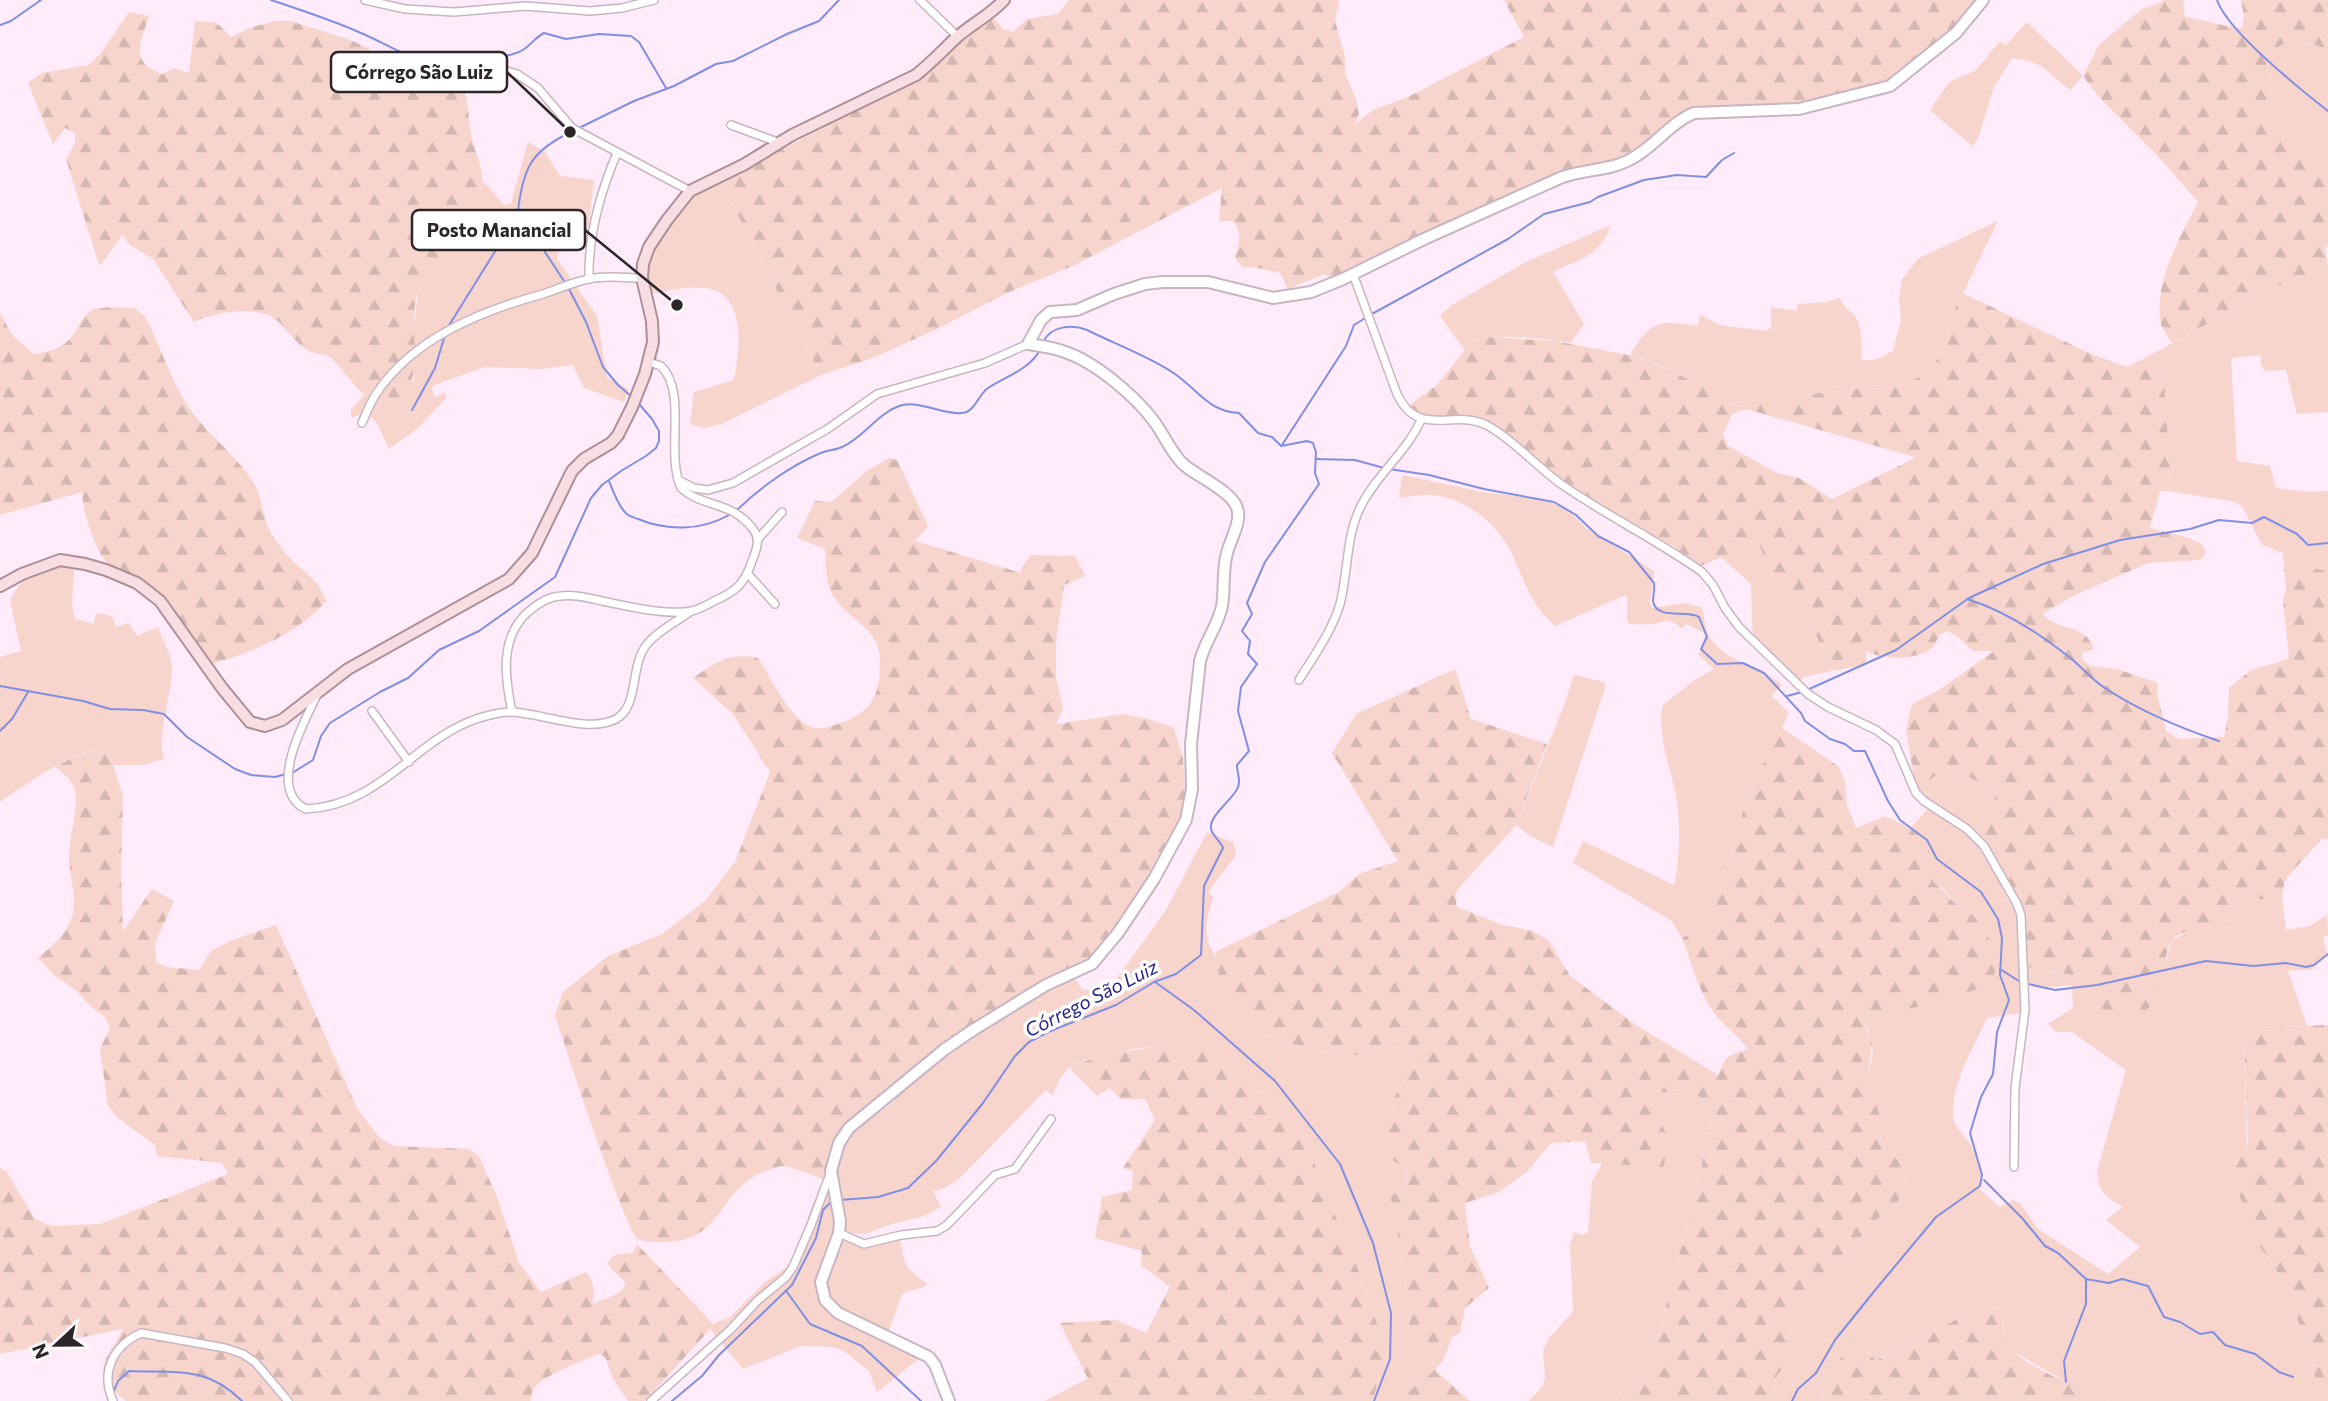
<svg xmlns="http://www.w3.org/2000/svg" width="2328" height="1401" viewBox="0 0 2328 1401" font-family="Commissioner,sans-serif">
	<defs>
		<pattern id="forest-firs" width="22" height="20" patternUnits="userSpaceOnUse" patternTransform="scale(1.75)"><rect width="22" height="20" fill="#f7d5cd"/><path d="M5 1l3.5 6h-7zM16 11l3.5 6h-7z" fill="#d4b7b0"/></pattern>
	</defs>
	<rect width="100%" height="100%" fill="#ffebfa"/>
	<g fill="#f7d5cd" fill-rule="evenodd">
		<path d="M2027,22L2083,76L2070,90L2041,66L2030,61L2012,58L1994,87L1978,139L1972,146L1930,110L1947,85L1953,80L1975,71L2000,41L2006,45Z"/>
		<path d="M2290,39L2310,43L2328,50V179L2267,114L2272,94L2266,55Z"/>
		<path d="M528,142L545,152L560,176L594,180L586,249L558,252L557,259L597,316L607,378L629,389L624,402L584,388L573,365L542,369L485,367L434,385L431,389L436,397L444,392L447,397L417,429L389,449L377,423L366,412L351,418V409L365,394L374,403L414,381V327L418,292L480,193L482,180L504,205L511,203Z"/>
		<path d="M718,183L732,204L821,375L722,424L704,428L690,424L694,392L734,380C739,353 747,302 714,290C694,283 664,292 643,295L648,253L686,203L696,194Z"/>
		<path d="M1998,221L1951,318L1949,337L1942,354L1922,376L1890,389L1865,388L1726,404C1697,382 1665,365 1630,355C1652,320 1658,320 1698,326L1700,315L1720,325L1765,331L1771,328V307L1796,311L1798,304L1826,302L1840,298C1845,310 1847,307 1854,315C1863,324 1861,347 1862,359C1873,363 1883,356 1893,351L1901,320L1899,301L1902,279L1919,258Z"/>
		<path d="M1611,225C1599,257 1581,258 1553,272L1584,324L1571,343C1539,338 1504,333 1472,341L1466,352L1440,316L1452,305L1524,263Z"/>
		<path d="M2328,267V412L2297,414L2286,370L2265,371L2261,364V355L2231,358L2237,461L2270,466L2276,488L2306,492L2328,491V571L2307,567L2283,553L2262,545L2242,506L2231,501L2168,491L2170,470L2161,374L2151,366L2147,357L2275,287Z"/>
		<path d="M1402,475L1488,493L1539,498L1555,504L1568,510L1587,529L1654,571L1650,604L1653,608L1685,603L1701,607C1705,615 1704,622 1706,629C1718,662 1760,664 1782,685L1772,696L1789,713L1746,800L1732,853L1707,925L1682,938L1672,921L1573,863L1583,841L1674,885C1680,859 1681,818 1675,791C1669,762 1657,735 1663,705L1693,681L1714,669L1699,655L1705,633L1686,624L1682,629C1668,617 1669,621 1654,624C1646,625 1637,624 1629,624C1624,614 1630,605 1626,595L1555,626C1527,601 1525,579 1509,548C1494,521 1462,496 1431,495C1421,494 1409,497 1399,498Z"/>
		<path d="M1758,542L1769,566L1776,594L1814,630L1831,671L1803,677L1797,685L1761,654L1753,643L1751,584L1721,557Z"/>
		<path d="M63,566L74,570L72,605L75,619L94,624L96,613L112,616L116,627L129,623L137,636L158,627C163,641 172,656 172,670C171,699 157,731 164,759L143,765H113L110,756C105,754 98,751 94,751C74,750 18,790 0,802V657L21,651L10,600C23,576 36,569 63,566Z"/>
		<path d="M1574,675L1604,682L1605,688L1553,847L1530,836L1516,825L1565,703Z"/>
		<path d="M1946,767L1998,791L1974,841L1999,877L2006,897L2051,972L2071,975L2090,972L2094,981L2160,987L2162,971L2172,941L2189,931L2216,927L2232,918L2237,899C2253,893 2266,906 2282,896L2286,930L2310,926L2327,915L2328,936L2323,937L2327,954L2313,969L2288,971L2307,1026L2260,1028L2244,1042L2249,1230L2280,1276L2311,1354L2316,1386L2307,1401H2109L2073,1386L2012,1351L2004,1339V1312L1989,1303L1875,1360L1866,1350L1830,1374L1820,1401H1771L1777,1376L1787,1363L1793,1321L1837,1263L1871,1225L1898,1201L1909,1186C1903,1163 1899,1157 1879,1144L1881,1137L1868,1076L1873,1052L1869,1032L1863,1022L1878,1017L1971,914L1957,905L1942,887L1933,882C1934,862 1926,840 1911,827L1927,810L1916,790ZM2027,984L2050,987L2072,985L2073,1008L2048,1024L2056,1032H2072L2126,1070L2097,1171C2099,1194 2105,1196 2123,1207L2106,1220L2140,1247L2108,1274L2038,1229L2020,1203L2013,1200L2000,1207L1979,1189C1984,1176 1976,1150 1966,1138C1960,1130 1954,1127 1953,1115C1952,1080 1973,1050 1987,1018L2021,1013Z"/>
		<path d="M1207,832L1234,843L1236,855C1227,868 1217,878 1209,892L1213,897C1210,909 1204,923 1207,937C1208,945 1215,954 1218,963L1266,1036L1312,1050L1336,1055H1357L1395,1039L1408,1044L1417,1061L1393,1099L1394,1117L1386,1156L1406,1169L1407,1188L1390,1195L1404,1267L1405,1289L1412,1298L1408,1332L1432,1347L1452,1337L1444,1359L1435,1370L1397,1401H1372L1387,1353L1346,1235L1333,1212L1318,1177L1312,1151L1287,1108L1261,1092L1165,1045L1132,1049L1083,1061L1069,1067L1059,1080L1053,1096L1046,1090L959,1179L945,1188L933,1191L941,1207L921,1217L888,1225L866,1234L849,1233L850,1240C868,1245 882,1244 900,1238C904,1266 905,1268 928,1284C919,1290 911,1289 902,1294L889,1331L918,1347L925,1354L877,1392L869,1371L844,1351L832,1347L801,1346L743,1369L710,1329L716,1322L729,1318L764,1283L788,1266L798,1247L810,1211L827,1172L829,1155L835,1141L890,1105L929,1061L1073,975L1082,990L1109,989L1166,910Z"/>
		<path d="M1653,1091L1698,1096L1713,1104L1701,1170L1649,1370L1621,1393L1615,1401H1529L1543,1386L1545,1377L1543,1351L1549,1338L1573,1312L1570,1245L1574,1232L1581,1235L1588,1233L1592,1181L1603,1163H1628L1668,1135L1655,1115Z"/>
		<path d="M1088,1378L1099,1401H1045Z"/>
	</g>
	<g fill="url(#forest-firs)" fill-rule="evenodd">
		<path d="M1069,0H1339L1335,21L1345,56V74L1356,99L1359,113L1355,124L1373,110L1408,97L1524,37L1504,0H1986L1891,89L1832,104L1702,115L1687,120L1639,152L1530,192L1333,278L1324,274L1288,289L1280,273L1254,267L1243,268L1235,258C1239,243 1243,234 1233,221H1219L1222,188L1075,265L1007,293L937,329L875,357L821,375L732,204L718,183L908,83L950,42L993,17L1004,30L1013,32L1027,19L1058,14Z"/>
		<path d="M2165,0H2183L2185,17C2204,19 2222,27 2242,28L2244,16L2241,0H2328V50L2310,43L2291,39L2266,55L2272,94L2267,114L2328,179V246L2325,247L2328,267L2275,287L2172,343C2168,337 2163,330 2161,324C2153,282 2180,238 2198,202L2155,153L2099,97L2083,76L2099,45L2142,9Z"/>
		<path d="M129,12L149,16C141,42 128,63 163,74L174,68L189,73L195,21L217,23L231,37L249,28L275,21H290L348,39L368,48L405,75L463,86C469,101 468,118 471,133C473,148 480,160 482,174C483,186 471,231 465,241C454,261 428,271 418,293C406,320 431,403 386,406C367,407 345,370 331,358C325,353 314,354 307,350C293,341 285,325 272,317C253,306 212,313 194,322L153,259L130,245L122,235L101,265L98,262L66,159L75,143V133L65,128L53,144L28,83L42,73L89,65L101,53Z"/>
		<path d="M1962,293L2089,353L2127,367L2147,357C2152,367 2161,372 2164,383L2170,470L2168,491H2160L2150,528L2189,538L2202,544L2206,553L2200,560L2148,563L2075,595L2043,613C2056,633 2085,622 2094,649L2082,653V659L2090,666L2117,669L2158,683L2157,693L2166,731L2179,739L2224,737L2228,717L2229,688L2251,670L2285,660L2289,657L2283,600L2286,588L2283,553L2307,567L2328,571V839H2322L2288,876L2284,884L2282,896C2266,906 2254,893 2237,899L2232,918C2227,920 2223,924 2218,926C2204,932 2183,927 2172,941C2159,960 2169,998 2145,1010C2137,1013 2127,1014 2118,1016L2101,1008L2090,972L2071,975L2019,965L2020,917L2012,907L1999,877L1974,841L1998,791L1947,767L1916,790L1906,730L1912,704L1939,690L1994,651H1973L1957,636L1947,631L1939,635C1938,637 1935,645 1934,646C1921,661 1882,660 1866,651V665L1831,671L1814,630L1776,594L1769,566L1758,542L1696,568L1674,546L1606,518L1530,464L1489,430L1472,423L1422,419L1404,409L1437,385L1472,341L1488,337L1555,341L1633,356L1670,370L1705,388L1727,404L1865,388L1890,389L1922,376L1942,354L1949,337L1951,318ZM1746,409L1915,457V458L1832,499L1799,478L1777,473L1728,446L1723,434L1732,414Z"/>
		<path d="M134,308L145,316C161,347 171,383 192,412C211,437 239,458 255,485C263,499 262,517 270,531C275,540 282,550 289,557C304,574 318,577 326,601C297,634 253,652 212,664L155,591L110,569C108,562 102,558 99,551C90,531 83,513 82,492L0,515V313L13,336L34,354C49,352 64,348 73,335C79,328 81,318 89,312C101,305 121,308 134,308Z"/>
		<path d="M889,458L897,460L928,526L915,541L1021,573V568L1031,555L1075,556L1085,576L1064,585L1056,643V678L1063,708L1056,724L1124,714L1148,719L1174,728L1183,758L1186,810L1120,934L1073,975L929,1061L909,1090L835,1141L829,1155L827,1172L823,1179C818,1177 787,1165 783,1166C779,1166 772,1169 768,1170C716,1188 725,1242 664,1242C656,1242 645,1243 638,1239C625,1231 564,1043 555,1015L563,992L608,956L662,934L705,901L735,862L770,772L733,714L693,678C716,662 730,652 758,658C773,680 786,713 809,726C817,730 827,728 835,725C872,714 881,695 880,658C879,630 850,619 836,600C825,586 826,566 825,549L797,538L815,501L831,502L867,471Z"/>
		<path d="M1455,669L1471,719L1547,744L1516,825L1458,889L1455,896L1457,907L1503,925L1533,931L1549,941L1570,976L1636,1025L1718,1075C1727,1054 1727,1056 1748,1049C1738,1035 1724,1026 1714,1013C1698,990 1692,964 1682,938L1707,925L1732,853L1746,800L1781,727L1839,767L1845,781L1847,805L1856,828L1885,816C1920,831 1934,841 1933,882C1944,888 1948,898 1957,905C1961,909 1967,910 1971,914C1991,930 1998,961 1993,985L1863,1022L1872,1042L1868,1076L1882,1124L1879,1144C1899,1157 1903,1163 1909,1186L1898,1201L1871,1225L1837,1263L1793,1321L1787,1363L1777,1376L1771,1401H1615L1621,1393L1649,1370L1701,1170L1713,1104L1698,1096L1654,1091L1655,1115L1668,1135L1664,1167L1591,1163L1585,1141L1551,1143L1527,1172L1499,1192L1465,1203L1470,1246L1489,1288L1465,1308L1460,1333L1432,1347L1408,1332L1412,1299L1405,1289L1404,1267L1390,1195L1407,1188L1406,1169L1386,1156L1382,1150L1385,1131L1394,1117L1393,1099L1417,1061L1408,1044L1395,1039L1357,1055H1336L1312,1050L1266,1036L1249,1027L1221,989L1215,952L1339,892L1359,874L1398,861L1332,753L1356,714Z"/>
		<path d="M94,751L110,756L123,796L121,872L123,931L152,889L174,901L155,943L156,962L167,967L199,970L211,951L230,941L276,925L358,1110L380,1138L393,1146L469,1149L479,1156L497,1197L519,1263L541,1292L586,1272C594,1283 596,1291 592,1304C605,1298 618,1297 626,1285C622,1276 613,1273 608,1264C613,1252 621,1254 633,1253L637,1244L714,1325L645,1401H628L613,1379L605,1357L600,1354C585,1359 548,1374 537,1385C532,1390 531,1395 531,1401H126C88,1370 106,1363 123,1329L0,1354V1168L6,1171L35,1219L51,1226L100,1224L228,1174L222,1163L157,1156L155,1145L118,1118L108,1106L100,1049L110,1028L105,1017L91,1007L77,991L54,975L38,958C51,947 66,935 72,917C78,897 69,877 69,857C69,837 80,805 74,787C70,778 62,772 55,767L78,755Z"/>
		<path d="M2328,1025V1401H2307L2316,1386L2311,1354L2280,1276L2249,1230L2232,1165L2248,1145L2244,1042L2260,1028Z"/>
		<path d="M1165,1045L1193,1047L1209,1052L1261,1092L1287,1108L1301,1129L1312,1151L1318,1177L1333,1212L1346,1235L1387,1353L1372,1401H1099L1060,1323L1116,1320L1146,1333L1170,1287L1141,1265L1142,1251L1095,1238L1102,1197L1132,1190L1133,1171L1123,1168L1155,1120L1145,1099H1121L1110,1088L1097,1096L1069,1067L1103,1055Z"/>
		<path d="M1989,1303L2004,1312C2004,1320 2002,1332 2005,1340C2014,1365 2086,1389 2109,1401H1820L1830,1374L1853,1341L1876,1360Z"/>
		<path d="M1435,1370L1470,1401H1397Z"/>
	</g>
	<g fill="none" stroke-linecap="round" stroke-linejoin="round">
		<g stroke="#808ee3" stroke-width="2">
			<path d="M271,0C301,10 332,20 361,33C387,44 412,61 440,65C458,68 502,58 519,52C529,48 534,38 544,33L566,39L599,34L631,36L639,42L666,88"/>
			<path d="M2217,0C2228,32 2300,89 2328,111"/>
			<path d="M0,25L11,21L41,0"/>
			<path d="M579,128L634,101L674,86L716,64L733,61L787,34L819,21L839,0"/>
			<path d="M566,284L518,211C523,168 531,151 571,132"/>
			<path d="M569,289L586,322L603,367L618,385L632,397"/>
			<path d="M1372,314L1508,239L1544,214L1590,202L1598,197L1644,180L1677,175L1706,177L1722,160L1734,153"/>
			<path d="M448,327L494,253L520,218"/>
			<path d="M1044,341C1051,326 1072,324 1087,330C1113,343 1153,358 1175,374C1199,391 1208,411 1239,413L1258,433L1272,437L1280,445"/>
			<path d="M412,410L435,368L445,335"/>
			<path d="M1282,445L1346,346L1354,325L1367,317"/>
			<path d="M1316,459L1355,460L1384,468"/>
			<path d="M1389,469L1429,475L1484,489L1554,502L1576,515L1598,536L1629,552L1654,583C1655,589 1653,596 1653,601C1656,621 1688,609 1699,617L1707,637L1701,649L1717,664L1743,663L1764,673L1801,713L1805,721L1830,739L1845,744L1854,751H1865L1888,801L1900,820L1927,840L1937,859L1981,892L1998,919L2002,938L2000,975L2009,1000L1997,1032L1993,1074L1981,1097L1970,1133L1982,1175L1980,1186L1936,1217L1876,1289L1835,1340L1816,1373L1798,1389L1792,1401"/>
			<path d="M609,481C613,491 617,503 624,511C627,516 633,517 638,519C667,531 701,531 729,515"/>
			<path d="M737,510C760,488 791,465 821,453C828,450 836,450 842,447C863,438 877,414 899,406C918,399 942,415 962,413C975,412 978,395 988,388C1006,376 1029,370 1040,350"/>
			<path d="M1967,599C2006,611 2042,635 2074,661C2083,669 2092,679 2102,686C2139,711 2177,727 2219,741"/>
			<path d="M0,686L83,701L110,709L143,710L164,714L187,737L235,769L251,775L275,777L286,774"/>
			<path d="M1807,690L1896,650L1969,598L2043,564L2120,540L2190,529L2219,520L2252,523L2264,517L2297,534L2308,545L2328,543"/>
			<path d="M1787,696L1802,692"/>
			<path d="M0,731L12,719L28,692"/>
			<path d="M292,773L313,760L321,736L330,723L380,692L408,678L439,650L479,631L555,577L591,498L602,485L621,471L646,456L656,448L659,441V431L652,419L639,404"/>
			<path d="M2000,969L2022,983"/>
			<path d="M1155,982L1194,1010L1275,1081L1340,1164L1373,1243L1391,1313L1390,1359L1374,1401"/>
			<path d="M2028,984L2055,990L2097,985L2206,961L2253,966L2286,963L2306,967L2314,965L2328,954"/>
			<path d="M1984,1180L2022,1218L2045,1246L2058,1253L2086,1279L2109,1283L2122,1279L2148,1286L2164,1317L2180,1322L2200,1334L2213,1332L2225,1345L2255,1354L2279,1372L2293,1377"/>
			<path d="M840,1200L878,1197L908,1188L937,1160L983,1103L1015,1056L1029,1042L1048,1032L1116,1005L1154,982L1176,974L1201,955L1204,886L1223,848C1221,842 1212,835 1211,829C1208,816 1234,799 1238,787C1241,780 1237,773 1237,765L1249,751L1238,711L1241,687L1257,664L1248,654L1250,641L1242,631L1252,614L1247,603L1265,562L1319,484L1315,473L1316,452L1313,443L1307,441L1281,446"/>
			<path d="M787,1292L810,1324L862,1346L921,1401"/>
			<path d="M2066,1382L2064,1361L2086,1304V1279"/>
			<path d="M114,1391L118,1381L129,1371C175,1373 206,1365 242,1401"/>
			<path d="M672,1401L702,1376L719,1355L792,1285L816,1238L823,1210L831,1202"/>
		</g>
		<g stroke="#c8b5c3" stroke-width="10">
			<g id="street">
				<path d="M365,0L405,9L454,12L525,6L590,11L622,8L654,0"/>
				<path d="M920,0L957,36"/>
				<path d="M495,73L507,71L517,74L538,88L572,128L690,191"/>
				<path d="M731,125L780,143"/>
				<path d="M1353,274L1397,394C1419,441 1455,406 1490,427C1516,442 1537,467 1561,484C1607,516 1657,540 1702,572L1713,585L1725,608L1739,627L1808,694L1828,707L1876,730L1895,744L1916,793L1924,801L1967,829L1984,846L2017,904L2021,915L2025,1010L2015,1088L2014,1167"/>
				<path d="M589,279C588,235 600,193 617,153"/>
				<path d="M362,423C366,414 370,403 376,394C413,338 481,311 543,294C558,289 573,282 589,279C606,275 625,278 642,278"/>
				<path d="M678,480L694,488L708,490L733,483L829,428L877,394L985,363L1028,344"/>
				<path d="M758,539L782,512"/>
				<path d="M747,573L775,604"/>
				<path d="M1299,680C1314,656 1332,631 1340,604C1348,573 1346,537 1360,508C1376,475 1406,453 1421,420"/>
				<path d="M317,695C304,722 266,790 306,809C383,805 414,739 479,718C489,715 500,712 510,712C539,712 588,734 616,719C640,706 629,664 648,643C659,630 678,621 691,611"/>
				<path d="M372,711L409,762"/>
				<path d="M512,712C505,678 499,638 528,612C537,604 547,597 560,596C574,594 589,598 602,601C628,606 666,616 692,611C700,609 709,604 716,600C735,592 744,584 751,564C755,552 762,541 753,529C731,500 702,508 681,488C665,452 688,393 661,366L649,362"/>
				<path d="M839,1233L864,1244L901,1235L937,1231L947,1225L995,1175L1015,1169L1051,1119"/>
				<path d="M113,1401C100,1372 113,1346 141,1333L225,1348L243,1354L255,1362L288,1401"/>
				<path d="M651,1401L731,1329L757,1301L786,1277L793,1267L811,1225L830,1174"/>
			</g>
		</g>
		<g stroke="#c8b5c3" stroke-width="14">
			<path id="secondary" d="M949,1401L935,1365L929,1357L838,1313L825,1300L821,1282L839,1233L840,1221L831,1171L839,1143L849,1128L945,1049L973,1030L1046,985L1092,964L1118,933L1154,879L1186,820L1192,789L1191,744L1200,661C1205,641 1218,626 1222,606C1225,589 1222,570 1227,553C1230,541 1240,525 1238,512C1236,492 1197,477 1183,464C1170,451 1164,434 1153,420C1134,395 1095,362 1065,352C1053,347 1040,346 1028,344L1041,320L1050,312L1077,310L1114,294L1145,284L1163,282H1208L1273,298L1311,292L1343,279L1424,239L1560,178C1583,169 1610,171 1631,159C1654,147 1670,123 1694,113L1799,109L1890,86L1956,33L1983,0"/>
		</g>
		<g stroke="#ad8f97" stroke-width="14">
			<path id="primary" d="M0,586L22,574L60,560L85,564L106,570L137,583L160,601L222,688L250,722L265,726L282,720L348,669L509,579L532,553L572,471L584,459L611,443L618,435L632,407L645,374L653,342L652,321L642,278L643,264L649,247L667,220L690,191L745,164L792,135L916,75C931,63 943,50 957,37C972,24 990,15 1004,0"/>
		</g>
		<use href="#street" stroke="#fff" stroke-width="7"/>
		<use href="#secondary" stroke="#fff" stroke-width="10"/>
		<use href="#primary" stroke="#f8dee3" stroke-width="10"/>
	</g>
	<g text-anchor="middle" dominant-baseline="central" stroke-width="7" stroke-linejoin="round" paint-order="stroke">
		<g font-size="19" font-style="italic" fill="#282587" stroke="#fff">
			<text transform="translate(1091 998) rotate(-27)">Córrego São Luiz</text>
		</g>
	</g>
	<path fill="none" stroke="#2c252a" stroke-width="2.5" d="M570 132L507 72M677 305L585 230"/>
	<g fill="#2c252a" stroke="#fff" stroke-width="2.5">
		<circle cx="570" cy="132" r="7"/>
		<circle cx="677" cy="305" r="7"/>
	</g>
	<g fill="#fff" stroke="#2c252a" stroke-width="2.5">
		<rect x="331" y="52" width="176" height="40" rx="7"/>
		<rect x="412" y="210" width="173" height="40" rx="7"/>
	</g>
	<g font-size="19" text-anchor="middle" font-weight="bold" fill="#2c252a">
		<text x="419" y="79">Córrego São Luiz</text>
		<text x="499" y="237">Posto Manancial</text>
	</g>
	<g transform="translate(56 1345) rotate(248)" stroke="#ffffff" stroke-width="5" paint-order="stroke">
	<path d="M0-5L12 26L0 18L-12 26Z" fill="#2c252a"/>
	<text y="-10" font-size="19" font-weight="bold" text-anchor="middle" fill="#2c252a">N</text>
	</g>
</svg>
